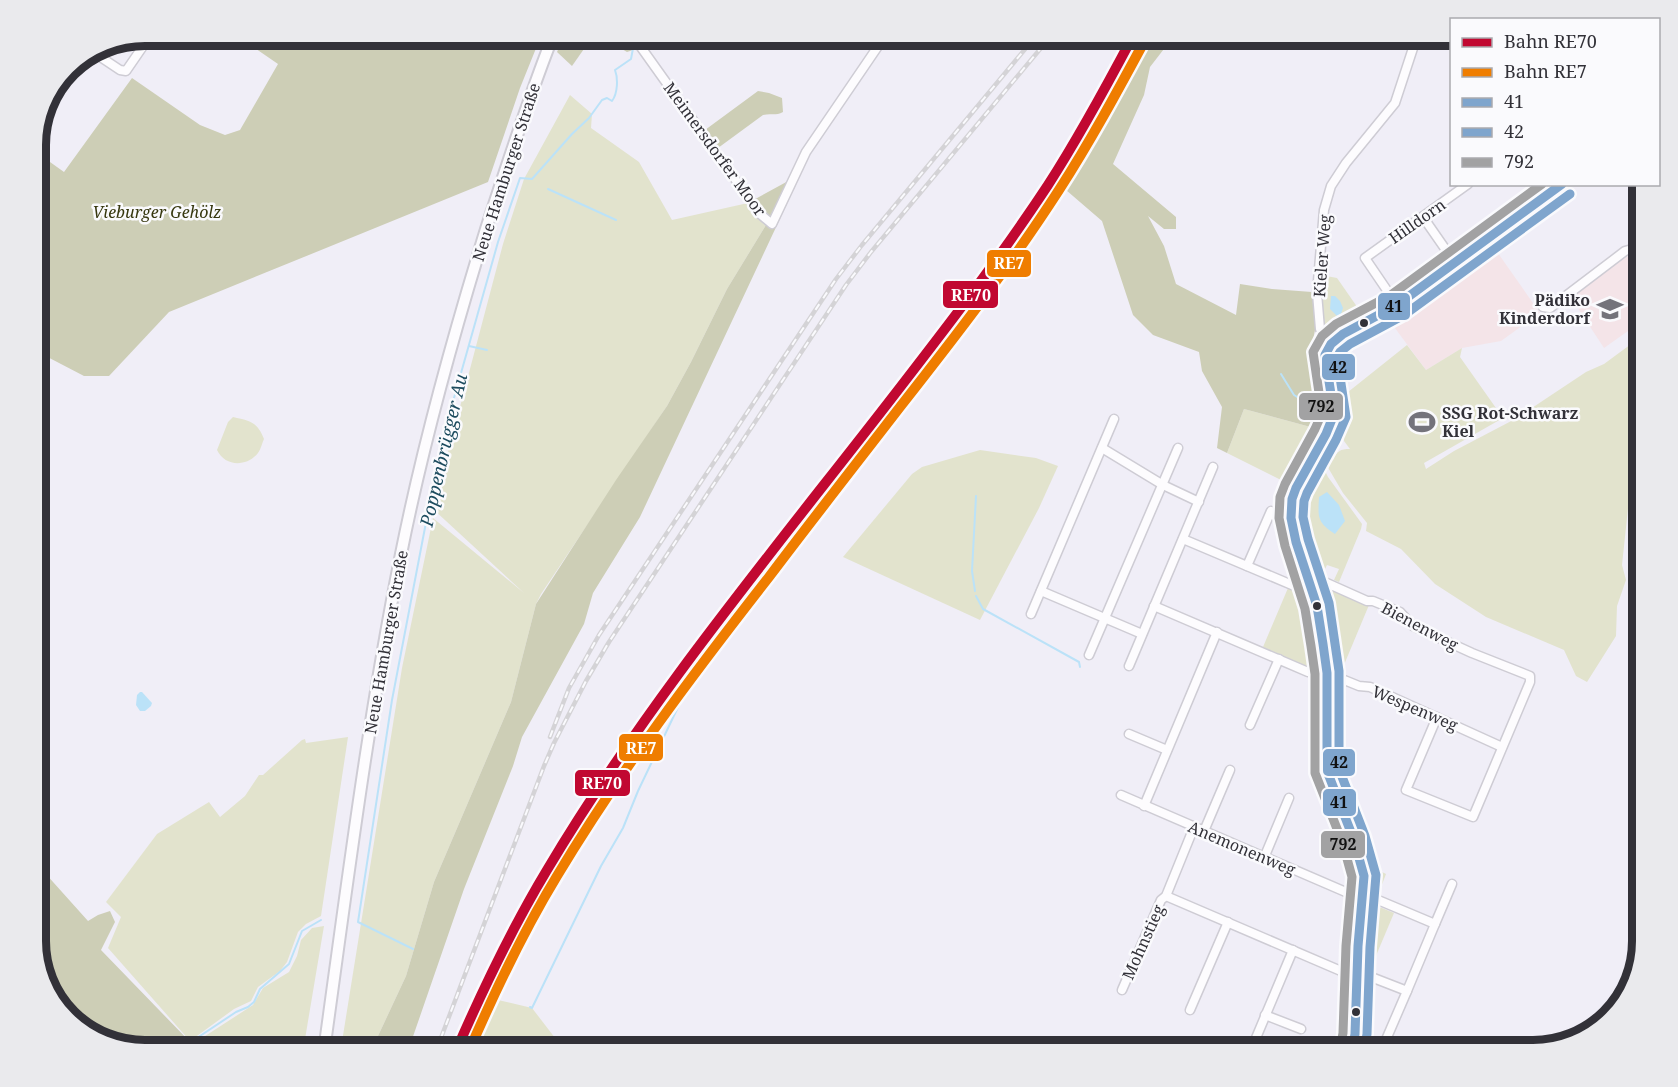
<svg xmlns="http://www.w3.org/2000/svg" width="1678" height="1087" viewBox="0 0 1678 1087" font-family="'Noto Serif',serif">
	<rect width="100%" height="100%" fill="#f0eef7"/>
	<g fill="#f4e4e8">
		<path d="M1493,246L1540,313L1501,341L1462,348L1426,370L1389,320L1408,313L1470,269L1477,258Z"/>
		<path d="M1631,254L1642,255V321L1604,348L1570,296Z"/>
	</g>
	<g fill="#e2e3cd">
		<path d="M570,95L592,114L591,128L639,162L672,220L748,203L766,225L727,289L691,362L667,406L541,594L536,604L511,702L434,882L406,976L371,1051H352L341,1048L402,668L433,518L524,593L433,509L503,244L524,179Z"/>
		<path d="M1321,275L1337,278L1360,311L1336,327L1322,325Z"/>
		<path d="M1642,336V557L1633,541L1637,424L1622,565L1626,580L1617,606L1616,636L1587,682L1576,676L1564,650L1486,617L1435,584L1401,549L1366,531L1367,523L1343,493L1320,454L1323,450L1329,461L1333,460C1337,451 1340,449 1350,449L1344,441L1343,428L1336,426L1338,400L1407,345L1426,370L1462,348L1460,357L1503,418L1424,463L1426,469L1454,451L1517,418L1586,372L1604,364Z"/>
		<path d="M1244,409L1318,429L1285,482L1227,453Z"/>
		<path d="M233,417C251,421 257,422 264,439C262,443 261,449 258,453C247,467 225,467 217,450L228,422Z"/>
		<path d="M980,450L1036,458L1058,466L1039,508L980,620L843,557L912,474L922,467Z"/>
		<path d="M1318,457L1328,477L1362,524L1361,529L1339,582L1334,580L1339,569L1327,565L1322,575C1318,573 1314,572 1310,568C1300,555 1292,511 1296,494C1300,481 1311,468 1318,457Z"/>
		<path d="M1326,587L1369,605L1341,672L1333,668L1330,662L1326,625L1318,593L1322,588Z"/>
		<path d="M1288,588L1298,591C1303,608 1318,654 1309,669L1263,647Z"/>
		<path d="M1336,681L1339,765L1360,815L1378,870L1386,874L1378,895L1371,889L1359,836L1340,794L1333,768L1330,688L1333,683Z"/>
		<path d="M348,737L321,916L306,924L298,932L287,962L280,971L258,987L251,1001L234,1009L190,1041L108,948L121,917L106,902L157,834L209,802L220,817L245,796L259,775H263L302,740L305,739L306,743Z"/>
		<path d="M1377,906L1394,913L1370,970L1365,965L1369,913L1372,908Z"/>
		<path d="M324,926L303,1051H188L199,1040L253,1005L263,988L289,972L297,956L301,940L312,928Z"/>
		<path d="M498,1000L532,1008L562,1047L561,1051H472Z"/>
	</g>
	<g fill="#cdceb6">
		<path d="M237,36H541L520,88L488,182L169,312L109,376H84L36,351V152L64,172L132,78L200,125L225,135L240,130L278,64Z"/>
		<path d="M564,36H593L572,66L557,52Z"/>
		<path d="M600,36H675L627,52Z"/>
		<path d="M1143,36H1170L1167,45L1150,67L1144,95L1113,164L1176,217V229H1164L1148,216L1164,246L1176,284L1236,315L1240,284L1272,289L1312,292L1316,325L1313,340L1317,353L1324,416L1318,429L1244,409L1227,453L1217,448L1222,407L1202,371L1199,352L1153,335L1133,315L1102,221L1066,190Z"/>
		<path d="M758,91L769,93L782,98L783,112C776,116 770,113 763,115L718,148L705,130Z"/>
		<path d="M801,174L640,517L593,593L584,624L522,737L513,766L464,889L408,1051H371L406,976L434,882L511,702L536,604L616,480L667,406L691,362L727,289L766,225L748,203Z"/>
		<path d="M36,863L88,921L98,915L110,911L115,922L101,950L191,1043L184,1051H146L85,1033L51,996L36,948Z"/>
	</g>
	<g fill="#bbe2f8">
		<path d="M1331,296H1335L1340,301L1343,308L1341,314L1337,316L1330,309Z"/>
		<path d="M1327,492L1339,505L1345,521L1335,534C1317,522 1318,518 1319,497Z"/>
		<path d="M140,692H142L152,703L151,706L145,711H140L136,705L137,695Z"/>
	</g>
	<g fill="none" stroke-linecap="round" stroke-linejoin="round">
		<g stroke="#bbe2f8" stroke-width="2">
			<path d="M548,189L616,220"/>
			<path d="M469,346L487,350"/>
			<path d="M1281,374L1294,395L1321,412"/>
			<path d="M975,591L972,571L976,496"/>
			<path d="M976,596L983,609L1079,662L1080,667"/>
			<path d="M413,949L358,922L392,700L428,512L439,469L452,405L498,242L520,178L532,179L572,134L589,118L602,100L607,98L612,101C618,93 618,78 615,70L631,59L634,43"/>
			<path d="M530,1007L532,1008L601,866L623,828L638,791L680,703"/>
			<path d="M184,1051L197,1038L236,1012L248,1007L254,1002L260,989L289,964L302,931L321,920"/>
		</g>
		<g stroke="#ceccd4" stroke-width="11">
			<g id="minor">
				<path d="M633,36L760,214L772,224L806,152L885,36"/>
				<path d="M93,52L120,70L126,71L150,36"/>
				<path d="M1423,217L1455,263"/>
				<path d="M1397,305L1365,258L1468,184"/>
				<path d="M1543,307L1550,308L1625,251L1632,249L1642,251"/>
				<path d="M1331,344L1320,329L1317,293L1324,210L1331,186L1346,163L1395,103L1417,36"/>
				<path d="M1102,448L1163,485L1199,502"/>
				<path d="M1183,539L1292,585L1299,586L1320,580L1367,601H1373L1400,612L1413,626L1472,653L1530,676V682L1473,817L1406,790L1437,717"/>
				<path d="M1247,566L1271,511"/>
				<path d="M1041,591L1142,634"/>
				<path d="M1154,606L1308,672L1327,673L1359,686L1370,687L1502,747"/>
				<path d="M1031,614L1114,419"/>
				<path d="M1089,655L1178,448"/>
				<path d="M1129,666L1213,467"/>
				<path d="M1250,725L1279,659"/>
				<path d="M1129,734L1167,750"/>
				<path d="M1121,795L1355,896L1378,900L1435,924L1407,991L1371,977L1348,974L1166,896"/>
				<path d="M1144,806L1217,632"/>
				<path d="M1204,831L1230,770"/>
				<path d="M1264,858L1289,798"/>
				<path d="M1435,924L1452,884"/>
				<path d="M1122,990L1161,900L1166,896L1194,827"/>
				<path d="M1190,1010L1228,922"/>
				<path d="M1265,1015L1301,1029"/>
				<path d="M1256,1038L1293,950"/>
				<path d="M1385,1042L1407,991"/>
				<path d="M1352,1051L1355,1034L1358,946L1364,876L1354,840L1327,771L1326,720L1327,673L1323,644L1317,606L1296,542L1291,518L1292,499L1296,488L1326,434L1334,414L1325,355L1331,344L1343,334L1397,305L1563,184"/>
			</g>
		</g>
		<g stroke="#ceccd4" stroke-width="14">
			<path id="major" d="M324,1051C347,885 368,718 401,554C423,444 453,336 486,229C507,165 528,99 553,36"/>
		</g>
		<use href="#minor" stroke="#fdfcfe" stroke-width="8"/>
		<use href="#major" stroke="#fdfcfe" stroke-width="10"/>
		<g stroke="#d4d3d6" stroke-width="4.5">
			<g id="rail">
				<path d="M550,737L569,688L599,635L836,279L862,245L1036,36"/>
				<path d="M436,1051L544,766L554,743L586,681L609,642L846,285L871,252L1051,36"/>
			</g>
		</g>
		<use href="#rail" stroke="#fafafd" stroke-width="2" stroke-dasharray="7" stroke-linecap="butt"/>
		<g stroke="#fafafd" stroke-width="14">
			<path id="bus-1" d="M1352,1051L1355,1034L1358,946L1364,876L1354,840L1327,771V673L1323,644L1317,606L1296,542L1291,518L1292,499L1296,488L1326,434L1334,414L1325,355L1331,344L1343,334L1397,305L1562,184"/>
		</g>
		<g stroke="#fafafd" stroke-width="14">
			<path id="bus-2" d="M1364,1051L1367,1034L1370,947L1376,875L1365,836L1339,769V671L1329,603L1308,539L1303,517L1304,501L1307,493L1336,440L1346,417L1337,357L1340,352L1350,344L1404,315L1570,194"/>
		</g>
		<g stroke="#fafafd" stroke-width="14">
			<path id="bus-3" d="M1340,1049L1343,1033L1346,946L1352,877L1343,844L1315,773V674L1311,646L1305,609L1285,546L1279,518L1280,497L1285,484L1315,429L1322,413L1313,352L1322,336L1336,324L1391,295L1542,184"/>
		</g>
		<use href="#bus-1" stroke="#7fa5cd" stroke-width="9"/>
		<use href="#bus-2" stroke="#7fa5cd" stroke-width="9"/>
		<use href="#bus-3" stroke="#a2a2a3" stroke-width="9"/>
		<g stroke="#fafafd" stroke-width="15">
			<path id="rail-1" d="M456,1051C483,989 512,928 547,870C645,705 770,555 888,403C943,332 998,261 1048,185C1079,137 1106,87 1133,36"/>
		</g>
		<g stroke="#fafafd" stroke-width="15">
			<path id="rail-2" d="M469,1051C495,991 523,932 557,876C620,771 694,673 769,577C812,520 856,464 900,407C955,337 1010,266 1059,190C1090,142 1117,92 1144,42"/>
		</g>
		<use href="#rail-1" stroke="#c10831" stroke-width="10"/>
		<use href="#rail-2" stroke="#ef7d00" stroke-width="10"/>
	</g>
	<defs>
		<g id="school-bare" transform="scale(2.07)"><path d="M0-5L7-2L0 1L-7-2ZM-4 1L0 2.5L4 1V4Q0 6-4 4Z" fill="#74737b" stroke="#fafafd" stroke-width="2.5" paint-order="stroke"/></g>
		<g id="stadium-bare" transform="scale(2.07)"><path d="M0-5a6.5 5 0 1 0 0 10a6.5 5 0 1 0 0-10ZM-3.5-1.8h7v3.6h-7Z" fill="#74737b" stroke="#fafafd" stroke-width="2.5" paint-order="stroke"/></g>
	</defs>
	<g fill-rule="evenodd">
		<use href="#school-bare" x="1610" y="309"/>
		<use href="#stadium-bare" x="1422" y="422"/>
	</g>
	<g fill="#323138" stroke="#fafafd" stroke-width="2">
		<circle cx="1364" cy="323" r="5"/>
		<circle cx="1317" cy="606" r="5"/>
		<circle cx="1356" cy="1012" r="5"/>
	</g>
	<g text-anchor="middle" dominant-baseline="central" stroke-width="5" stroke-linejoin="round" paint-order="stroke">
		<g font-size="16" fill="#323138" stroke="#fafafd">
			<text transform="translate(715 149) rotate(54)">Meimersdorfer Moor</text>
			<text transform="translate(506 172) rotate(-72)">Neue Hamburger Straße</text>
			<text transform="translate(1417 221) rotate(-35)">Hilldorn</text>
			<text transform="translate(1322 256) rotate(-86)">Kieler Weg</text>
			<text transform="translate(1420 626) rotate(28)">Bienenweg</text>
			<text transform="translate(386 642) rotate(-80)">Neue Hamburger Straße</text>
			<text transform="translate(1415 708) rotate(23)">Wespenweg</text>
			<text transform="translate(1242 848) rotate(23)">Anemonenweg</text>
			<text transform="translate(1143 942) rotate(-66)">Mohnstieg</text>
		</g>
		<g font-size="16" font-style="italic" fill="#37380f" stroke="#fafafd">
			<text x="157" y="212">Vieburger Gehölz</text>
		</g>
		<g font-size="16" font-weight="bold" fill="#323138" stroke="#fafafd" text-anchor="end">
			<text x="1590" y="300">Pädiko<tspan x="1590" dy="18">Kinderdorf</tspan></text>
			<text x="1442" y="413" text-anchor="start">SSG Rot-Schwarz<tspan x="1442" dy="18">Kiel</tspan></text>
		</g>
		<g font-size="18" font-style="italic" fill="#1c4b5e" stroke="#fafafd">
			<text transform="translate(443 450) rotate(-77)">Poppenbrügger Au</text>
		</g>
	</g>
	<path d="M0 0H1678V1087H0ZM145 46H1533A99 99 0 0 1 1632 145V941A99 99 0 0 1 1533 1040H145A99 99 0 0 1 46 941V145A99 99 0 0 1 145 46Z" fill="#eaeaed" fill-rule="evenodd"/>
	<path fill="none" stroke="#323138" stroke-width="8" d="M145 46H1533A99 99 0 0 1 1632 145V941A99 99 0 0 1 1533 1040H145A99 99 0 0 1 46 941V145A99 99 0 0 1 145 46Z"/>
	<g stroke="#fafafd" stroke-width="2">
		<rect x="986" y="249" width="46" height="29" rx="6" fill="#ef7d00"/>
		<rect x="942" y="280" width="57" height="29" rx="6" fill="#c10831"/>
		<rect x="1377" y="292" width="34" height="29" rx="6" fill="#7fa5cd"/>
		<rect x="1321" y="353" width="35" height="28" rx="6" fill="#7fa5cd"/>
		<rect x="1298" y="392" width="46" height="29" rx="6" fill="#a2a2a3"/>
		<rect x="618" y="733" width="46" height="29" rx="6" fill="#ef7d00"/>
		<rect x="1322" y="748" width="34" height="29" rx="6" fill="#7fa5cd"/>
		<rect x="574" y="769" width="57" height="28" rx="6" fill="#c10831"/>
		<rect x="1322" y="788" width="35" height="29" rx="6" fill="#7fa5cd"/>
		<rect x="1320" y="830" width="46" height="29" rx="6" fill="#a2a2a3"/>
	</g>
	<g font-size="16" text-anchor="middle" font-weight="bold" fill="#fff">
		<text x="1009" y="269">RE7</text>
		<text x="971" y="301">RE70</text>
		<text x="641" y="754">RE7</text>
		<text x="602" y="789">RE70</text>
	</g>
	<g font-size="16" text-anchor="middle" font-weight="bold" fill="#111">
		<text x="1394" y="312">41</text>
		<text x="1338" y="373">42</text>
		<text x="1321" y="412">792</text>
		<text x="1339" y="768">42</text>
		<text x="1339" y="808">41</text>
		<text x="1343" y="850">792</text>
	</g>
	<rect x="1450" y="18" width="210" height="168" fill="#fafafd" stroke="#aaaaae" stroke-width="1.5"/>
	<rect x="1462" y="38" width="30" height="9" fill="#c10831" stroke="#aaaaae" stroke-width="1.5"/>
	<text x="1504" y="48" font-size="18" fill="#323138">Bahn RE70</text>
	<rect x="1462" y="68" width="30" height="9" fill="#ef7d00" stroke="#aaaaae" stroke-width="1.5"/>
	<text x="1504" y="78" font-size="18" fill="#323138">Bahn RE7</text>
	<rect x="1462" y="98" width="30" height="9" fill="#7fa5cd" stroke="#aaaaae" stroke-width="1.5"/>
	<text x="1504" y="108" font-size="18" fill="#323138">41</text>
	<rect x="1462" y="128" width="30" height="9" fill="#7fa5cd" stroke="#aaaaae" stroke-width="1.5"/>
	<text x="1504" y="138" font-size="18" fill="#323138">42</text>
	<rect x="1462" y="158" width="30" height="9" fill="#a2a2a3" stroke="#aaaaae" stroke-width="1.5"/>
	<text x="1504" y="168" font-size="18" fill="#323138">792</text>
</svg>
